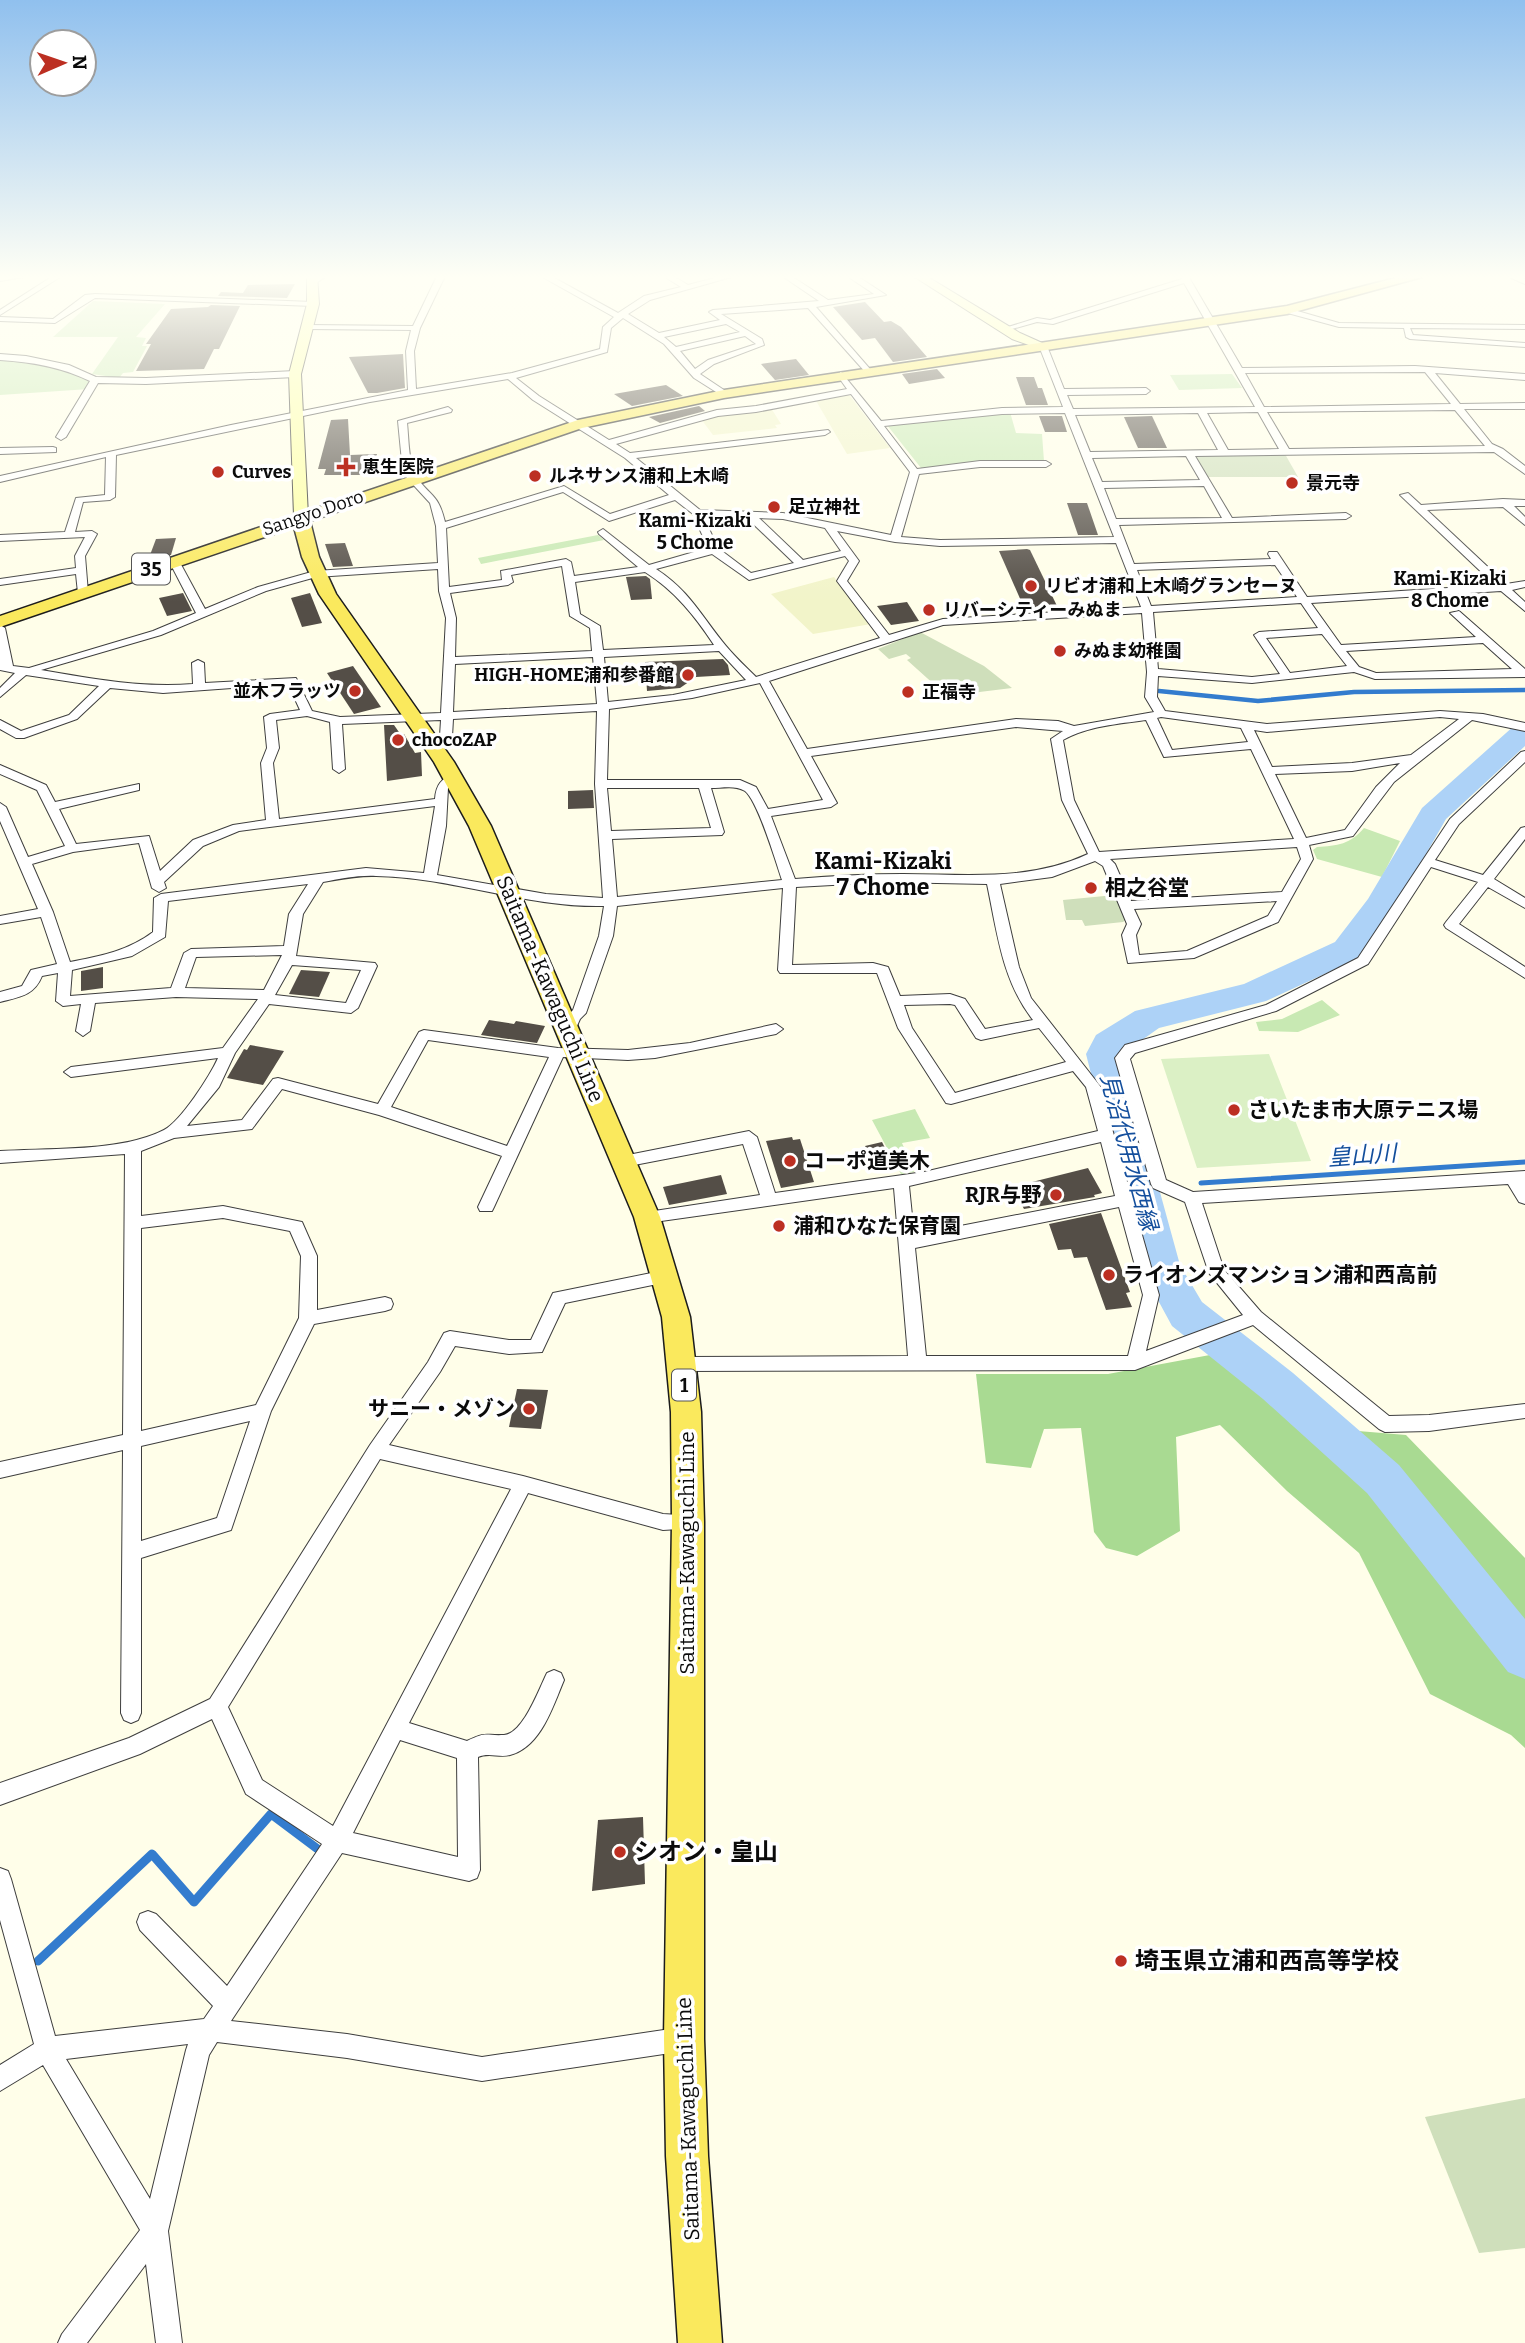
<svg xmlns="http://www.w3.org/2000/svg" width="1525" height="2343" viewBox="0 0 1525 2343" font-family="Bitter,'Noto Sans JP',serif">
	<rect width="100%" height="100%" fill="#fffee9"/>
	<g fill="#f2f4c9">
		<path d="M846,395L850,396L890,448L847,454L815,399Z"/>
		<path d="M771,408L781,424L775,425L777,428L713,435L701,419Z"/>
		<path d="M834,577L871,624L813,634L771,594Z"/>
	</g>
	<g fill="#c8e9b3">
		<path d="M93,301L165,304L136,337L146,338L142,346H147L133,372L123,373L119,378L92,374L118,337H53Z"/>
		<path d="M0,357L26,359L95,380L89,389L0,395Z"/>
		<path d="M1232,374L1242,388L1179,390L1170,375Z"/>
		<path d="M1010,412L1016,433L1042,434L1044,461H982L921,468L887,425Z"/>
		<path d="M598,535L604,540L481,564L478,558Z"/>
		<path d="M1364,828L1400,841L1382,877L1317,859L1313,850L1317,847C1337,846 1351,844 1364,828Z"/>
		<path d="M1322,1000L1340,1015L1298,1032L1259,1031L1256,1022L1282,1019Z"/>
		<path d="M915,1109L930,1138L902,1143L914,1172L901,1174L872,1120Z"/>
	</g>
	<path fill="#a9da92" d="M1242,1349L1269,1356L1346,1430L1406,1435L1525,1558V1748L1511,1735L1430,1694L1359,1553L1287,1491L1220,1425L1176,1437L1180,1531L1137,1556L1106,1548L1094,1532L1081,1428L1044,1429L1031,1468L986,1463L976,1374H1108Z"/>
	<g fill="#cfdfbb">
		<path d="M1285,454L1298,477H1208L1194,456Z"/>
		<path d="M920,632L984,666L1012,688L947,696L907,660L911,658L906,654L889,659L878,649Z"/>
		<path d="M1115,895L1126,920L1123,922L1085,926L1082,920H1066L1063,900Z"/>
		<path d="M1525,2098V2248L1479,2253L1425,2117Z"/>
	</g>
	<path fill="#dbf0c5" d="M1269,1054L1311,1161L1197,1168L1161,1059Z"/>
	<g fill="none" stroke-linecap="round" stroke-linejoin="round">
		<path stroke="#337cce" stroke-width="4.5" d="M1159,691L1258,701L1354,692L1525,690"/>
		<path stroke="#337cce" stroke-width="5" d="M1201,1183L1525,1162"/>
		<path stroke="#337cce" stroke-width="9" d="M38,1961L152,1854L194,1902L271,1814L319,1850"/>
		<path fill="#add2f7" fill-rule="evenodd" d="M1525,722V746L1446,819L1398,903L1359,958L1266,1001L1159,1028L1122,1054L1180,1265L1202,1302L1293,1373L1399,1465L1525,1619V1679L1508,1672L1367,1493L1263,1399L1172,1326L1140,1267L1086,1054L1096,1035L1135,1011L1244,984L1335,942L1368,899L1422,808L1515,725Z"/>
	</g>
	<g fill="#544e47">
		<path d="M295,284L287,298L218,296L221,292L243,293L248,285Z"/>
		<path d="M865,302L884,322L891,321L901,327L927,357L893,362L875,338L862,340L833,307Z"/>
		<path d="M211,305L240,306L219,349H214L204,369L136,371L151,344H146L171,309L208,307Z"/>
		<path d="M403,354L405,388L377,393H368L349,357Z"/>
		<path d="M796,359L809,375L775,380L761,364Z"/>
		<path d="M937,369L945,378L909,384L902,374Z"/>
		<path d="M1016,377H1034L1038,388H1042L1048,405H1026Z"/>
		<path d="M666,385L683,396L632,406L614,394Z"/>
		<path d="M699,406L705,411L660,423L649,417Z"/>
		<path d="M1039,416H1062L1067,432H1045Z"/>
		<path d="M1152,416L1167,448H1138L1124,417Z"/>
		<path d="M348,419L350,455L377,454L371,475H324L326,469H318L331,420Z"/>
		<path d="M1067,503H1087L1098,535H1078Z"/>
		<path d="M176,538L171,555H150L156,539Z"/>
		<path d="M345,543L353,566L333,567L325,544Z"/>
		<path d="M1027,549L1030,550L1058,608L1025,610L999,551Z"/>
		<path d="M646,576L650,579L652,599L631,600L626,577Z"/>
		<path d="M183,593L192,611L167,616L159,598Z"/>
		<path d="M310,593L322,623L302,627L291,598Z"/>
		<path d="M907,602L919,621L891,625L877,606Z"/>
		<path d="M723,659L728,665L730,675L696,677L680,688L647,691L645,662Z"/>
		<path d="M353,666L381,707L354,714L327,673Z"/>
		<path d="M384,725H394L401,735L404,734L415,753L421,752L422,776L387,781Z"/>
		<path d="M593,790L594,808L568,809V791Z"/>
		<path d="M103,967V988L81,991V971Z"/>
		<path d="M301,970L330,972L319,997L289,994Z"/>
		<path d="M489,1020L514,1024L516,1021L545,1026L537,1043L481,1035Z"/>
		<path d="M250,1045L284,1051L263,1085L227,1078L244,1049L247,1050Z"/>
		<path d="M792,1137L793,1140L800,1139L814,1182L781,1188L766,1141Z"/>
		<path d="M882,1142L895,1168L877,1172L865,1146Z"/>
		<path d="M1088,1168L1102,1193L1094,1195L1095,1197L1024,1209L1012,1187Z"/>
		<path d="M721,1175L727,1194L669,1205L663,1187Z"/>
		<path d="M1101,1213L1130,1292L1126,1293L1132,1307L1106,1310L1087,1257L1074,1258L1071,1249L1058,1250L1049,1224Z"/>
		<path d="M517,1389L548,1390L541,1429L509,1427Z"/>
		<path d="M643,1817L645,1884L592,1891L598,1820Z"/>
	</g>
	<g fill="none" stroke-linecap="round" stroke-linejoin="round">
		<g stroke="#3e3e3e" stroke-width="2">
			<g id="street">
				<path d="M20,274H42L0,281V277Z"/>
				<path d="M56,274H65L0,315V310Z"/>
				<path d="M201,274H241L237,276Z"/>
				<path d="M320,274H330L316,283H310V279Z"/>
				<path d="M438,274H446L420,328L414,351L416,389L512,373L600,349L603,327L614,317L537,274H547L618,313L644,296L681,287L660,274H670L688,285L729,274H742L650,300L628,314L659,333L720,320L709,312L713,310L819,301L779,274H788L828,300L874,294L844,274H854L886,295L816,307L870,369V373L867,374L808,308L721,314L762,339L764,345L714,364L700,374L727,392L728,394L724,397L694,378L664,344L623,318L611,328L607,352L516,378L539,396L609,440L717,410L756,406L847,389L837,375L841,372L881,421L1002,408L1063,407L1039,346L1043,344L1047,346L1064,389L1146,388L1150,391L1146,394L1067,395L1073,409L1255,407L1184,283L1053,324L1037,322L1012,329L1008,327L1037,318L1050,320L1182,279L1179,274H1187L1242,368L1415,366L1525,374V380L1435,373L1460,404L1525,403V409H1464L1492,444L1503,449L1525,466V474L1494,452L1195,456L1232,518L1346,513L1351,516L1346,519L1119,525L1134,564L1271,559L1268,554L1269,552H1277L1307,597L1495,585L1400,495L1408,493L1421,505L1503,499L1525,500V506H1514L1525,517V525L1503,507L1427,510L1506,584L1525,581V587L1512,590L1525,602V611L1501,591L1311,603L1341,645L1476,637L1450,613L1459,611L1525,669V677L1375,679L1354,672L1252,683L1158,676L1157,697L1165,711L1267,724L1440,711L1483,714L1525,723V731L1472,720L1394,782L1353,836L1309,845L1313,859L1278,922L1194,958L1128,963L1122,935L1127,924L1103,866L1095,861L1052,877L1000,884L1019,967L1031,998L1100,1086L1159,1295L1146,1351L1243,1315L1209,1273L1185,1202L1153,1188L1151,1184L1115,1058L1125,1045L1266,1005L1358,958L1450,819L1521,752L1525,751V762L1459,824L1435,860L1483,875L1521,828L1525,827V839L1494,879L1525,898V908L1488,887L1459,924L1525,967V978L1446,928L1444,925L1446,922L1478,882L1431,867L1368,964L1276,1011L1135,1053L1130,1059L1166,1180L1193,1192L1525,1171V1204L1519,1202L1508,1184L1202,1203L1224,1270L1241,1289L1261,1312L1389,1416L1429,1415L1525,1404V1418L1429,1431L1385,1432L1379,1429L1253,1325L1135,1370L682,1371L676,1369L673,1364L676,1359L682,1357L908,1356L894,1188L647,1223L641,1221L639,1217L641,1213L760,1195L743,1144L624,1167L616,1161L618,1157L749,1131L757,1137L775,1193L924,1172L1098,1131L1086,1087L1073,1071L951,1104L946,1103L898,1028L877,973H780L778,970L783,888L617,906L613,936L586,1013L580,1019L573,1035L568,1037L561,1032L567,1016L573,1010L599,936L604,906C526,908 453,877 376,876C358,875 340,879 323,882L303,914L296,956L375,963L377,966L358,1008L351,1013L269,1004L235,1053L219,1087L187,1126L242,1120L273,1079L278,1078L378,1104L419,1032L424,1030L558,1048L628,1050L690,1043L776,1024L783,1029L776,1034L655,1058L628,1060L563,1057L494,1207L492,1211H480L478,1207L502,1156L379,1115L282,1089L252,1129L174,1138L141,1151V1216L223,1206L302,1222L317,1256V1310L385,1297L391,1299L393,1304L391,1309L385,1311L314,1324L271,1411L231,1530L141,1558V1713L138,1720L131,1723L124,1720L121,1713L123,1450L0,1478V1462L123,1435L125,1154L0,1163V1151C48,1148 122,1152 164,1130C181,1121 210,1076 218,1058L71,1077L64,1072L71,1067L223,1048L258,999L176,997L95,1003L90,1031L83,1036L76,1031L81,1004L63,1006L56,1001L58,973L42,976C34,996 19,997 0,1002V992L22,986L31,970L57,964L41,917L0,924V916L38,909L0,821V803L6,807L28,857L65,846L37,790L0,774V765L46,785L55,802L139,784V790L59,809L76,844L149,836L160,871L193,840L233,825L266,820L261,763L267,748L264,717L270,714L300,710L288,684L163,693L110,688L77,719L24,738H16L0,729V720L21,731L69,715L99,686L26,675L0,697V688L15,673L0,670V625L5,628L13,666L29,668L153,631L196,613L169,561L170,559H178L205,609L258,587L315,571L438,563L436,526L430,503L407,478L402,462L398,421L448,407L452,410L451,412L407,423C409,440 408,465 418,479C433,499 438,494 445,522L564,486L610,514L669,495L625,458L533,400L508,379L370,402L116,455L115,497L110,500L83,502L75,532L92,531L97,534L85,556L88,593L83,596L78,593L76,574L0,585V579L76,568L75,556L85,537L0,541V535L65,532L76,498L105,495L106,457L0,482V476L231,425L408,390L406,351L411,330L308,329L304,327L308,325L413,326ZM726,324L740,332L676,347L664,337ZM745,336L756,344L708,360L695,369L680,351ZM1425,372L1451,404L1264,407L1245,373ZM851,394L910,472L891,535L783,513L700,510L636,458L825,435L830,432L828,430L630,453L616,444L718,416L756,412ZM1455,410L1485,446L1289,449L1267,412ZM1258,412L1279,449L1228,450L1207,413ZM1065,413L1114,537L940,540L901,537L919,474L980,467H1046L1051,464L1046,461H980L917,469L884,426L1002,414ZM1198,413L1218,450L1090,452L1075,415ZM1186,456L1200,480L1102,482L1092,458ZM1204,486L1222,518L1116,519L1104,488ZM563,492L609,521L675,500L693,514L708,548L649,565L603,529L598,532L599,534L638,567L574,576L571,562L566,559L501,571L502,580L449,587L446,528ZM703,516L747,518L794,563L751,573L718,548ZM759,518L783,519L825,528L841,551L803,560ZM837,531L895,542L940,546L1116,543L1141,607L943,619L889,635L847,581L859,561ZM712,554L749,580L845,556L849,561L837,581L880,638L756,677C746,667 735,657 726,646C702,617 689,590 656,569ZM1275,565L1297,597L1151,606L1137,570ZM562,566L570,616L590,628L592,651L455,657L456,618L450,593L508,585L513,582L511,575ZM438,569L439,591L446,618L441,713L340,717L312,711L296,678L205,683L204,663L198,660L192,663L193,684C141,688 93,679 41,670L161,635L266,591L316,577ZM645,572C675,591 695,616 714,645L603,650L600,626L580,614L575,582ZM1301,603L1318,628L1259,632L1254,635L1280,674L1252,677L1158,669L1153,612ZM1142,613L1147,672L1145,697L1154,712L1074,726L1058,721L1016,719L807,749L769,681L943,625ZM1322,634L1347,666L1290,673L1266,638ZM1483,643L1512,669L1376,673L1359,667L1346,651ZM719,651L746,680L673,695L608,702L604,657ZM593,657L597,704L453,712L455,664ZM760,683L823,800L768,809L756,787L740,780H607L609,709L692,698ZM597,711L595,784L603,898L546,894L437,875L446,826L448,788L461,778L455,774C441,778 436,785 435,799L279,819L273,763L279,748L276,720L307,716L330,722L333,769L339,773L345,769L342,724L441,720L440,736L427,745L433,749L452,737L453,719ZM1161,717L1241,728L1248,742L1172,750L1157,718ZM1440,717L1459,719L1411,755L1352,763L1272,767L1254,730L1267,732ZM1146,720L1164,757L1251,749L1294,839L1099,852L1074,800L1063,740C1088,726 1118,724 1146,720ZM1016,727L1063,731L1051,739L1062,800L1088,854C1028,882 967,874 903,874C867,874 831,876 795,879L771,816L831,807L837,803L811,756ZM1400,763L1376,787L1345,830L1306,838L1275,774L1352,771ZM607,788H699L711,828L611,831ZM711,788C722,788 736,785 745,791C758,801 776,862 782,880L617,897L612,839L722,835L724,832ZM435,806L424,873L366,868L161,894L154,898L153,932C128,951 100,956 70,962L53,912L32,864L73,852L139,843L152,888L159,892L166,888L164,882L203,846L239,831ZM1297,847L1301,859L1282,892L1131,901L1115,864L1110,859ZM887,882L987,884C997,931 1002,981 1033,1020L985,1029L965,999L950,994L900,996L888,967L873,963L792,965L796,887ZM308,884L289,914L284,946L191,949L184,953L171,988L70,996L72,970L132,956L165,937L168,901ZM1277,901L1268,916L1187,951L1139,955L1136,935L1141,924L1134,909ZM282,955L264,990L185,988L196,957ZM292,965L361,970L346,1003L275,995ZM950,1004L955,1005L976,1038L981,1040L1039,1028L1066,1062L955,1093L912,1028L904,1005ZM428,1040L549,1057L507,1146L391,1107ZM1101,1142L1115,1196L914,1235L909,1186ZM1119,1207L1143,1295L1128,1356H926L915,1248ZM223,1218L290,1231L301,1256L299,1318L256,1405L141,1431V1228ZM250,1421L217,1518L141,1541V1446Z"/>
				<path d="M1502,274H1513L1525,279V284Z"/>
				<path d="M95,294L313,302L317,304L313,306L95,298L55,323L0,321V317L53,319L85,295Z"/>
				<path d="M1287,308L1339,323L1525,325V329L1410,328L1413,335L1525,343V347L1410,339L1406,337L1404,328L1339,327L1284,312Z"/>
				<path d="M0,354L26,356L69,365L96,377L146,378L295,371L299,374L295,377L146,384L98,383L66,437L61,440L56,437L90,381C61,367 32,362 0,360Z"/>
				<path d="M53,447L56,448V452L0,454V448Z"/>
				<path d="M666,1270L672,1271L674,1276L672,1281L565,1303L542,1352L509,1354L455,1346L440,1372L389,1445L523,1476L663,1514L695,1516L697,1522L695,1528L663,1530L528,1493L409,1723L467,1741C488,1731 484,1736 504,1735C523,1734 539,1689 547,1673L554,1670L561,1673L564,1680C553,1706 541,1747 510,1755C499,1758 489,1752 478,1757L480,1870L477,1878L469,1881L342,1853L231,2021L347,2034L482,2057L684,2027L692,2031L696,2039L692,2047L684,2051L482,2081L347,2058L217,2042L209,2055L168,2231L182,2343H156L146,2264L87,2343H58L62,2334L140,2230L43,2065L0,2091V2065L34,2044L0,1920V1868L8,1871L11,1879L55,2036L204,2019L213,2006L140,1930L137,1922L140,1914L148,1911L156,1914L227,1986L322,1844L246,1794L212,1719L140,1754L0,1805V1783L129,1738L210,1699L370,1445L428,1362L444,1333L450,1331L509,1340H531L553,1293ZM380,1459L511,1489L333,1826L262,1780L228,1707ZM400,1740L457,1758L458,1857L353,1833ZM188,2044L186,2050L150,2199L66,2059Z"/>
			</g>
		</g>
		<g stroke="#2d2d2d" stroke-width="2">
			<g id="secondary">
				<path d="M307,274H317L319,304L301,374L308,516L301,520L294,516L289,374L307,304Z"/>
				<path d="M910,274H923L1020,333L1049,346L1043,350L1012,339Z"/>
			</g>
		</g>
		<g stroke="#1c1c1c" stroke-width="3">
			<path id="primary" d="M1411,274H1433L1287,314L724,398L582,428L310,521L319,557L336,594L454,762L491,826L660,1217L690,1317L701,1412L704,1522V2039L708,2156L722,2343H678L666,2156L664,2039L672,1522L671,1412L662,1317L634,1217L469,826L434,762L319,594L302,557L294,527L0,627V616L293,516L295,513L305,512L578,420L724,390L1287,306Z"/>
		</g>
		<use href="#street" fill="#fff" fill-rule="evenodd"/>
		<use href="#secondary" fill="#fdffa4" fill-rule="evenodd"/>
		<use href="#primary" fill="#fae95d" fill-rule="evenodd"/>
	</g>
	<linearGradient id="sky" x2="0" y2="1"><stop stop-color="#90c0ee"/><stop offset="0.46" stop-color="#fffff5"/><stop offset="1" stop-color="#fffff5" stop-opacity="0"/></linearGradient>
	<rect width="1525" height="602" fill="url(#sky)"/>
	<g fill="#bc2f22" stroke="#fff" stroke-width="2.5">
		<path d="M342.5 456.5h7v7h7v7h-7v7h-7v-7h-7v-7h7z"/>
		<circle cx="218" cy="472" r="7"/>
		<circle cx="535" cy="476" r="7"/>
		<circle cx="1292" cy="483" r="7"/>
		<circle cx="774" cy="507" r="7"/>
		<circle cx="1031" cy="586" r="7"/>
		<circle cx="929" cy="610" r="7"/>
		<circle cx="1060" cy="651" r="7"/>
		<circle cx="688" cy="675" r="7"/>
		<circle cx="355" cy="691" r="7"/>
		<circle cx="908" cy="692" r="7"/>
		<circle cx="398" cy="740" r="7"/>
		<circle cx="1091" cy="888" r="7"/>
		<circle cx="1234" cy="1110" r="7"/>
		<circle cx="790" cy="1161" r="7"/>
		<circle cx="1056" cy="1195" r="7"/>
		<circle cx="779" cy="1226" r="7"/>
		<circle cx="1109" cy="1275" r="7"/>
		<circle cx="529" cy="1409" r="7"/>
		<circle cx="620" cy="1852" r="7"/>
		<circle cx="1121" cy="1961" r="7"/>
	</g>
	<g text-anchor="middle" dominant-baseline="central" stroke-width="7" stroke-linejoin="round" paint-order="stroke">
		<g font-size="18" font-weight="bold" fill="#0b0b0b" stroke="#fff" text-anchor="start">
			<text x="362" y="467">恵生医院</text>
			<text x="232" y="472">Curves</text>
			<text x="549" y="476">ルネサンス浦和上木崎</text>
			<text x="1306" y="483">景元寺</text>
			<text x="788" y="507">足立神社</text>
			<text x="1045" y="586">リビオ浦和上木崎グランセーヌ</text>
			<text x="943" y="610">リバーシティーみぬま</text>
			<text x="1074" y="651">みぬま幼稚園</text>
			<text x="674" y="675" text-anchor="end">HIGH-HOME浦和参番館</text>
			<text x="341" y="691" text-anchor="end">並木フラッツ</text>
			<text x="922" y="692">正福寺</text>
			<text x="412" y="740">chocoZAP</text>
		</g>
		<g font-size="18" fill="#0b0b0b" stroke="#fff">
			<text transform="translate(313 513) rotate(-19)">Sangyo Doro</text>
		</g>
		<g font-size="19" font-weight="bold" fill="#0b0b0b" stroke="#fff">
			<text x="695" y="520">Kami-Kizaki<tspan x="695" dy="22">5 Chome</tspan></text>
			<text x="1450" y="578">Kami-Kizaki<tspan x="1450" dy="22">8 Chome</tspan></text>
		</g>
		<g fill="#fff" stroke="#545454" stroke-width="2">
			<rect x="132" y="553.5" width="38" height="31" rx="5"/>
			<rect x="672" y="1369.5" width="24" height="31" rx="5"/>
		</g>
		<g font-size="19" font-weight="bold" fill="#0b0b0b">
			<text x="151" y="569">35</text>
			<text x="684" y="1385">1</text>
		</g>
		<g font-size="21" font-weight="bold" fill="#0b0b0b" stroke="#fff" text-anchor="start">
			<text x="1105" y="888">相之谷堂</text>
			<text x="1248" y="1110">さいたま市大原テニス場</text>
			<text x="804" y="1161">コーポ道美木</text>
			<text x="1042" y="1195" text-anchor="end">RJR与野</text>
			<text x="793" y="1226">浦和ひなた保育園</text>
			<text x="1123" y="1275">ライオンズマンション浦和西高前</text>
			<text x="515" y="1409" text-anchor="end">サニー・メゾン</text>
		</g>
		<g font-size="21" fill="#0b0b0b" stroke="#fff">
			<text transform="translate(550 989) rotate(67)">Saitama-Kawaguchi Line</text>
			<text transform="translate(687 1553) rotate(-90)">Saitama-Kawaguchi Line</text>
			<text transform="translate(688 2119) rotate(-92)">Saitama-Kawaguchi Line</text>
		</g>
		<g font-size="23" font-weight="bold" fill="#0b0b0b" stroke="#fff">
			<text x="883" y="861">Kami-Kizaki<tspan x="883" dy="26">7 Chome</tspan></text>
		</g>
		<g font-size="23" font-style="italic" fill="#144f9d" stroke="#fff">
			<text transform="translate(1129 1152) rotate(75)">見沼代用水西縁</text>
			<text transform="translate(1362 1155) rotate(-4)">皇山川</text>
		</g>
		<g font-size="24" font-weight="bold" fill="#0b0b0b" stroke="#fff" text-anchor="start">
			<text x="634" y="1852">シオン・皇山</text>
			<text x="1135" y="1961">埼玉県立浦和西高等学校</text>
		</g>
	</g>
	<g transform="translate(63 63) rotate(88)"><circle r="33" fill="#ffffff" stroke="#9d9d9d" stroke-width="2"/>
	<path d="M0-5L12 26L0 18L-12 26Z" fill="#bc2f22"/>
	<text y="-10" font-size="19" font-weight="bold" text-anchor="middle" fill="#0b0b0b">N</text>
	</g>
</svg>
